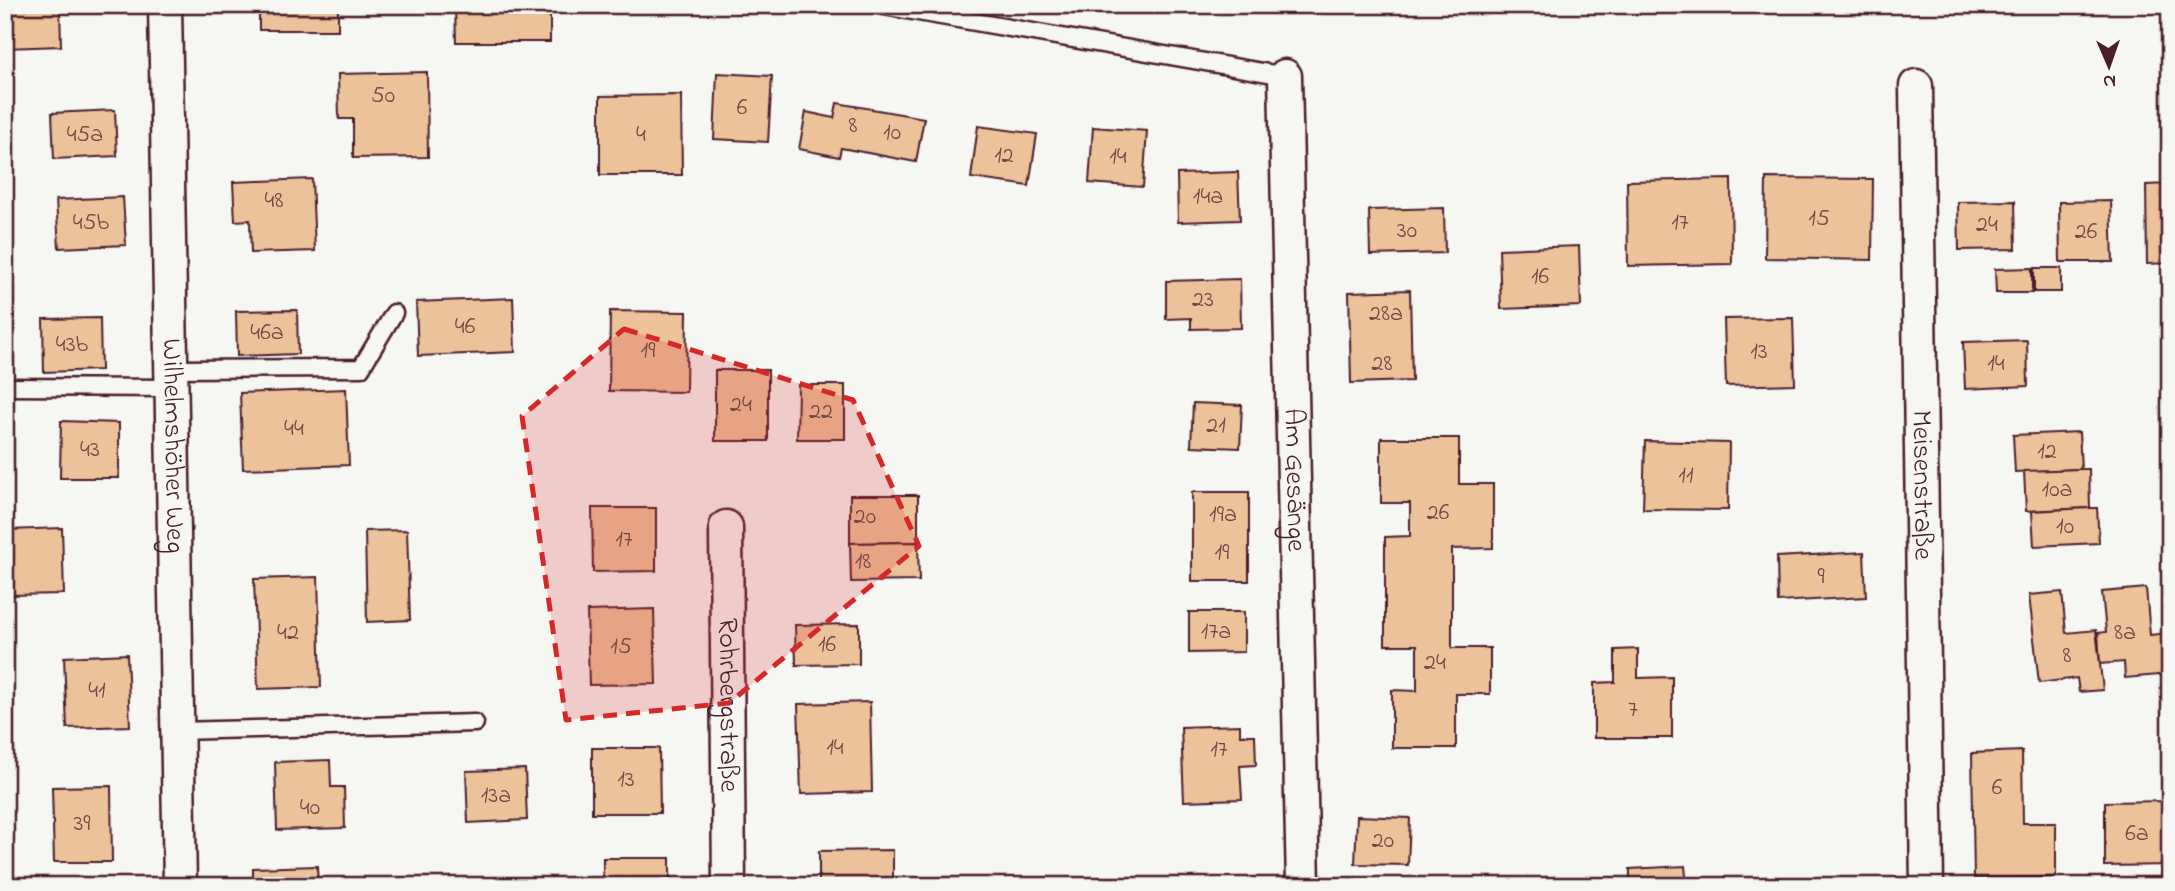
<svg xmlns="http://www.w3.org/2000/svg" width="2175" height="891" viewBox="0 0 2175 891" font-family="'Indie Flower',sans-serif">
	<rect width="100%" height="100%" fill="#f6f6f2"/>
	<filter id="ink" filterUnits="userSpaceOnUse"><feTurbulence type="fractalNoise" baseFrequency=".0143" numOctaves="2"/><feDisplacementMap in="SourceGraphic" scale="14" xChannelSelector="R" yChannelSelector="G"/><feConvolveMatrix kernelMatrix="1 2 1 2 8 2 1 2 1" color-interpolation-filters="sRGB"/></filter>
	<g filter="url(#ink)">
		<g fill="#ecc29b" stroke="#4a1f2b" stroke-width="2">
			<path d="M5,5H60L61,46L5,48Z"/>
			<rect x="259" y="5" width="79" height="25"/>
			<path d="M455,5H550V42H456Z"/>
			<path d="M427,72L428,157L353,158V119H339L338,74Z"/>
			<path d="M717,73L772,76L768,142L714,139Z"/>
			<path d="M681,95L682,175H600V96Z"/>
			<path d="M837,103L924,118L916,162L841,148L839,157L799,149L806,112L834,118Z"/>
			<path d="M115,110L117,156L54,159L52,113Z"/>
			<path d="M978,126L1037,134L1029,186L971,178Z"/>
			<path d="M1093,127L1147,131L1143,187L1089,183Z"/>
			<path d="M1238,172L1240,220L1178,222L1177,174Z"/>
			<path d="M1766,178L1873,179L1872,260L1765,258Z"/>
			<path d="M312,179L315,251L251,253L250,220L235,221L233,182Z"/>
			<path d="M1731,179L1732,264L1628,266L1627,181Z"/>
			<path d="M2170,184V263L2147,264L2146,185Z"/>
			<path d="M123,197L126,245L59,248L56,200Z"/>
			<path d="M2015,201L2016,249L1959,250L1958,202Z"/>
			<path d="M2111,201L2113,262H2060L2059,202Z"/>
			<path d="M1444,208L1445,253L1370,255L1369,210Z"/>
			<path d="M1579,246L1581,306L1501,309L1499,249Z"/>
			<path d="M2032,268V293H1996L1995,269Z"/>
			<rect x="2034" y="268" width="27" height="24"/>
			<path d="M1240,279L1241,328L1191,329V318L1166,319V281Z"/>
			<path d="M1410,290L1412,381L1351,383L1349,292Z"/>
			<path d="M513,298L515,352L418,356L416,302Z"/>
			<path d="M297,310L298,354L237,356L236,311Z"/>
			<path d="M610,311L687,312L686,392L609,391Z"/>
			<path d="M100,318L101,370L44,372L43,319Z"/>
			<path d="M1793,318L1795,384L1726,386L1724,319Z"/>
			<path d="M2027,340L2028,386L1965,389L1963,342Z"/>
			<rect x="715" y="370" width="53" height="71"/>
			<path d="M798,385H845V439H797Z"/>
			<path d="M346,389L349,465L243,469L240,393Z"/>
			<path d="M1193,403L1242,405L1240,448L1191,446Z"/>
			<path d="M61,421L119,423V478H60Z"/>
			<path d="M2079,432L2081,469L2015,472L2013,435Z"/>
			<path d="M1381,438H1459V484H1493V548L1452,549V648H1490V694H1456V748H1392V690L1417,691V645H1385V537L1410,536V503H1381Z"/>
			<path d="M1645,441L1729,443L1728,510L1643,509Z"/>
			<path d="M2081,469H2089L2090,508L2026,511L2024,471Z"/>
			<rect x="1192" y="492" width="57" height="89"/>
			<path d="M850,495H918V542L850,543Z"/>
			<path d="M592,508H656V571L593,572Z"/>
			<path d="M2090,508H2097L2099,543L2034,546L2032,511Z"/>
			<path d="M62,528L64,594L10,595L8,530Z"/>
			<path d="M407,530L410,620L367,622L365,531Z"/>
			<path d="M918,542L919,581L851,582L850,543Z"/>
			<path d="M1864,552L1866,597L1778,602L1777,557Z"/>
			<path d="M318,577L321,687L258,689L254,579Z"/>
			<path d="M2146,588L2150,635L2170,633V674L2125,678L2124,662L2100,664L2098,633L2106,632L2102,592Z"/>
			<path d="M2062,592L2066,633L2096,630L2103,690L2079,692L2077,678L2039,683L2029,595Z"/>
			<path d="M654,609L656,684L589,685L587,611Z"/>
			<path d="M1189,612H1244V652L1189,653Z"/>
			<path d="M859,624V664L796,665L795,625Z"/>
			<path d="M1638,649V678L1672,677V738H1594V683L1615,682V650Z"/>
			<path d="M127,654L130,726L67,728L64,657Z"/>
			<path d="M870,702L872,792L801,794L798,704Z"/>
			<path d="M1240,725V735H1255L1256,765L1240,766L1242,799L1184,801L1181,727Z"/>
			<path d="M592,748H659L660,813H592Z"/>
			<path d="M2022,751L2023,823H2056V877L1974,878L1972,753Z"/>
			<path d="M330,760L331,787H344L345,828L277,830L275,762Z"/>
			<path d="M525,769L527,820L468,823L466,771Z"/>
			<path d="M111,786L112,862H54L52,787Z"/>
			<path d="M2170,801V865L2105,866V802Z"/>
			<path d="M1357,816L1410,818L1408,865L1355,864Z"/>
			<path d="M893,850V886H819V851Z"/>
			<rect x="603" y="858" width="67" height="28"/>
			<path d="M317,866L318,886H253V868Z"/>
			<path d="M1685,866L1687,886H1630V869Z"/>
		</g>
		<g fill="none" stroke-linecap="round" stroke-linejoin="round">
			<g stroke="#4a1f2b" stroke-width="21">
				<g id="service">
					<path d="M878,5L1285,76"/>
					<path d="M171,369L361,368L394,313"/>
					<path d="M5,387L171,388"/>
					<path d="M177,731L475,723"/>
				</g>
			</g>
			<g stroke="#4a1f2b" stroke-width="37">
				<g id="minor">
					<path id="s1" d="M165,5L180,886"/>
					<path id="s2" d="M1285,76L1303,886"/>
					<path id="s3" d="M1916,86L1927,886"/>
					<path id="s4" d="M726,527L729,886"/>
				</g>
			</g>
			<use href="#service" stroke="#f6f6f2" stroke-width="16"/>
			<use href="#minor" stroke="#f6f6f2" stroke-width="32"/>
		</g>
	</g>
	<path fill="#d62828" fill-opacity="0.2" stroke="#d62828" stroke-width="5" stroke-dasharray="14 9" stroke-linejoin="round" d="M624,329L853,400L919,546L729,703L566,720L522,416Z"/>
	<g text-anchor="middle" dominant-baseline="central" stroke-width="6" stroke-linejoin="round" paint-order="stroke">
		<g font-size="24" fill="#724847">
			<text x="383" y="96">50</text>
			<text x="742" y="108">6</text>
			<text x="853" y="126">8</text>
			<text x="892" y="133">10</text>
			<text x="85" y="135">45a</text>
			<text x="641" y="135">4</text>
			<text x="1004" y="156">12</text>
			<text x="1118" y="157">14</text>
			<text x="1208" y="197">14a</text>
			<text x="274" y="201">48</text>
			<text x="1819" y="219">15</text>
			<text x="91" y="223">45b</text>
			<text x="1680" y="223">17</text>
			<text x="1987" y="225">24</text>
			<text x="1407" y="231">30</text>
			<text x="2086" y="232">26</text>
			<text x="1540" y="277">16</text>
			<text x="1203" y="300">23</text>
			<text x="1386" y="314">28a</text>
			<text x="465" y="327">46</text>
			<text x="267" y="333">46a</text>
			<text x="72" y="345">43b</text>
			<text x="648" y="351">19</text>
			<text x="1759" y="352">13</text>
			<text x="1382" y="364">28</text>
			<text x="1996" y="364">14</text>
			<text x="741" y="405">24</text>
			<text x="821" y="412">22</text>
			<text x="1216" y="426">21</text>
			<text x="294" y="429">44</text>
			<text x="90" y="450">43</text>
			<text x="2047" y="452">12</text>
			<text x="1686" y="476">11</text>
			<text x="2057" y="490">10a</text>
			<text x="1438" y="513">26</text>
			<text x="1223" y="515">19a</text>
			<text x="865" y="517">20</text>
			<text x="2065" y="527">10</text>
			<text x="624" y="540">17</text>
			<text x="1222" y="553">19</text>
			<text x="863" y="562">18</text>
			<text x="1821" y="577">9</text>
			<text x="1216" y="632">17a</text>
			<text x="288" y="633">42</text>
			<text x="2125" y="633">8a</text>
			<text x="827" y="645">16</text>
			<text x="621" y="647">15</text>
			<text x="2067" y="656">8</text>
			<text x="1435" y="663">24</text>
			<text x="97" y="691">41</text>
			<text x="1633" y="710">7</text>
			<text x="835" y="748">14</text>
			<text x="1219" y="750">17</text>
			<text x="626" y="780">13</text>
			<text x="1997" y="788">6</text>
			<text x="496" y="796">13a</text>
			<text x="310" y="808">40</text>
			<text x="82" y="824">39</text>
			<text x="2137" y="834">6a</text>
			<text x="1383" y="841">20</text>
		</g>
		<g font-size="28" fill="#4a1f2b" stroke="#f6f6f2">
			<text stroke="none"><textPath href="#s1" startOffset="441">Wilhelmshöher Weg</textPath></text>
			<text stroke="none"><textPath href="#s2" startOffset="404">Am Gesänge</textPath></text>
			<text stroke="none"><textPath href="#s3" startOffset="399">Meisenstraße</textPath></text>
			<text stroke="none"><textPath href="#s4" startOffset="178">Rohrbergstraße</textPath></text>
		</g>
	</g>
	<rect width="2175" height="891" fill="none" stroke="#f6f6f2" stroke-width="28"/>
	<rect x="14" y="14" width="2147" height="863" fill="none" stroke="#4a1f2b" stroke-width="2.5" filter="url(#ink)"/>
	<g transform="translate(2109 66) rotate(178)" stroke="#f6f6f2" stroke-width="5" paint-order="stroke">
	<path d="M0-5L12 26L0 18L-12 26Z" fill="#4a1f2b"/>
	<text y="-10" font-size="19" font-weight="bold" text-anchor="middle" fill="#4a1f2b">N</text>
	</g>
</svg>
